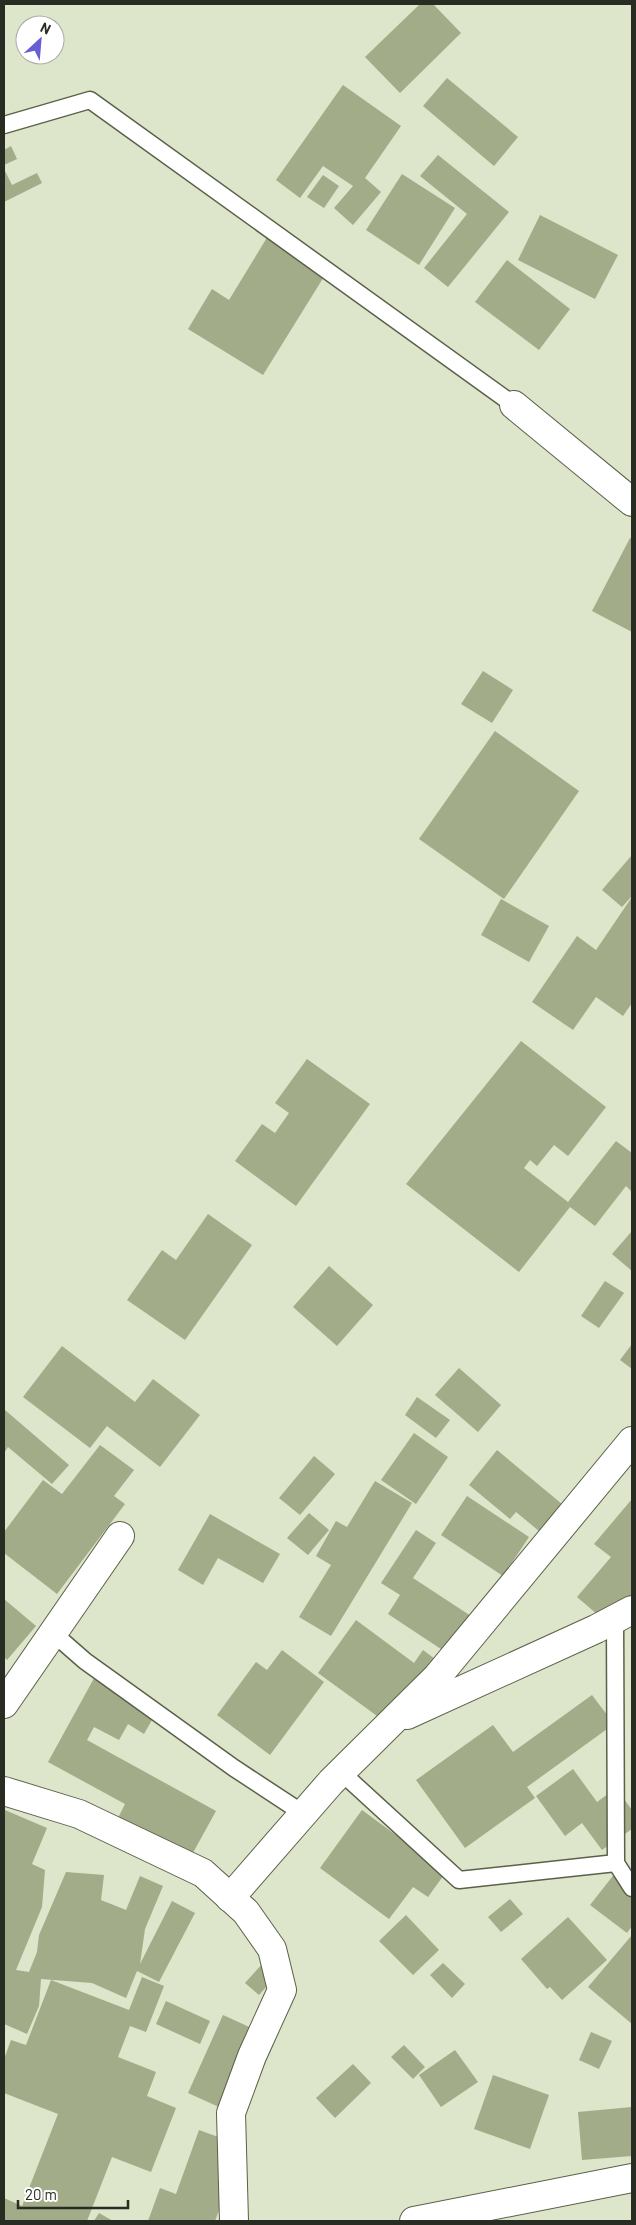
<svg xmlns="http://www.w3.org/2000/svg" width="636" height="2225" viewBox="0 0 636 2225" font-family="Barlow,sans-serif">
	<rect width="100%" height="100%" fill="#dde5ca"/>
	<g fill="#a2ac89">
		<path d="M420,4H433L461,33L400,93L365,57Z"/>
		<path d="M447,78L518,137L494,166L423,106Z"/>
		<path d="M343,85L401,126L365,178L381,192L353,225L334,208L353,186L323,166L300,198L276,180Z"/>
		<path d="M11,146L17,159L4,165V150Z"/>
		<path d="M438,155L509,212L448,287L424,268L467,214L420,176Z"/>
		<path d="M4,169L12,185L37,173L42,183L4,202Z"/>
		<path d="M402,174L455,208L419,265L366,230Z"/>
		<path d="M323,175L339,186L324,208L307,197Z"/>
		<path d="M540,215L618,255L595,299L518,260Z"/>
		<path d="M271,231L330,267L263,375L188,329L212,289L229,300Z"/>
		<path d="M507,260L570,309L539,350L475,302Z"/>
		<path d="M630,538L632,539V632L592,611Z"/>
		<path d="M483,671L513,690L492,723L461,704Z"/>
		<path d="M495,731L579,791L504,899L419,839Z"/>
		<path d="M632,855V896L622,907L602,890Z"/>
		<path d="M632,897V1003L623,1016L596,997L573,1030L532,1002L577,936L596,950Z"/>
		<path d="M501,899L549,926L529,962L481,935Z"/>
		<path d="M521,1041L606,1107L568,1156L554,1145L537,1166L530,1160L524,1168L568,1202L616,1141L632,1153V1192L626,1186L595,1226L570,1207L519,1272L406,1184Z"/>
		<path d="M307,1059L370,1104L296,1206L235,1161L262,1124L275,1133L289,1113L275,1103Z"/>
		<path d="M208,1214L252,1245L185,1340L127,1300L162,1250L176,1260Z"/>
		<path d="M632,1231V1271L612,1254Z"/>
		<path d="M329,1266L373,1305L337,1346L293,1307Z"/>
		<path d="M605,1281L624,1293L599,1328L581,1316Z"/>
		<path d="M632,1344V1369L620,1360Z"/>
		<path d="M62,1346L135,1402L153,1379L200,1415L160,1467L107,1426L90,1448L23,1397Z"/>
		<path d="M459,1368L501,1405L478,1432L435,1395Z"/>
		<path d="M417,1397L450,1420L436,1438L405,1415Z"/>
		<path d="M5,1410L69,1465L52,1484L8,1447L4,1453Z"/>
		<path d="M414,1433L448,1457L416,1504L381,1480Z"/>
		<path d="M100,1445L134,1470L114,1496L125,1504L57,1594L4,1553V1532L43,1480L62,1494Z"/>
		<path d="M497,1450L568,1509L545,1536L516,1512L510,1519L469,1485Z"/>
		<path d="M314,1456L335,1474L300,1515L279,1498Z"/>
		<path d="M375,1481L412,1503L331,1636L299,1617L331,1565L316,1556L336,1521L347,1527Z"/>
		<path d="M467,1496L529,1537L503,1576L441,1535Z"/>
		<path d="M632,1499V1603L612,1627L577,1597L611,1557L594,1544Z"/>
		<path d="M309,1513L329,1530L308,1555L287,1538Z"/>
		<path d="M210,1514L280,1554L263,1583L218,1558L203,1585L178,1570Z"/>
		<path d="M416,1530L436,1543L413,1578L477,1620L453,1657L388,1614L400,1595L381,1583Z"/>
		<path d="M4,1599L36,1626L7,1660L4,1657Z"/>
		<path d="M356,1620L414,1663L423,1650L443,1665L395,1729L318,1673Z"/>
		<path d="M282,1650L324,1682L270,1755L217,1715L256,1662L267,1670Z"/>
		<path d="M98,1671L160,1706L144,1734L128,1724L119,1740L94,1727L87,1740L216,1811L189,1860L117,1820L125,1804L48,1762Z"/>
		<path d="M592,1695L614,1724L527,1787L535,1798L465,1848L416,1780L493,1725L513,1752Z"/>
		<path d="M573,1769L597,1802L616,1788L632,1810V1829L602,1850L582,1823L565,1836L536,1796Z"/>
		<path d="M5,1810L47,1828L32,1864L45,1870L42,1907L16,1970L29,1972L37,1952L39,1935L66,1872L104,1875L101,1900L126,1910L140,1876L163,1886L145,1929L140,1964L172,1901L195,1913L159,1982L137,1971L126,1998L92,1983L41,1979L39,2006L27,2034L4,2024V1814Z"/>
		<path d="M362,1810L446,1872L428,1897L413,1887L389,1919L320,1868Z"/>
		<path d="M616,1872L632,1884V1926L627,1933L590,1905Z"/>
		<path d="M510,1899L523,1914L501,1932L488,1917Z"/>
		<path d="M406,1915L439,1950L413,1975L379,1941Z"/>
		<path d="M568,1917L607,1960L562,2000L550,1987L547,1989L521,1959Z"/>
		<path d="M632,1935V2024L588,1987Z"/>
		<path d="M271,1954L285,1966L259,1995L245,1983Z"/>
		<path d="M443,1963L465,1984L452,1998L430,1975Z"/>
		<path d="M142,1977L164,1986L146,2032L130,2026L118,2057L156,2072L147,2096L176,2108L151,2172L112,2157L87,2221H4V2198L22,2206L58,2114L4,2093V2059L11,2040L26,2045L51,1980L129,2010Z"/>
		<path d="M166,2001L210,2021L200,2044L156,2024Z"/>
		<path d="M223,2015L276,2039L241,2117L188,2093Z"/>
		<path d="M591,2032L612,2041L599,2069L579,2060Z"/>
		<path d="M404,2045L425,2067L413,2079L391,2057Z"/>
		<path d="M455,2050L478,2082L441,2107L419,2075Z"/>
		<path d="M353,2064L371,2083L335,2118L316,2098Z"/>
		<path d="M493,2075L549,2095L530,2149L474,2129Z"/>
		<path d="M632,2107V2156L582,2160L578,2112Z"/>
		<path d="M199,2130L243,2146L215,2221H148L160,2188L176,2194Z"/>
		<path d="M99,2213L113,2221H94Z"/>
	</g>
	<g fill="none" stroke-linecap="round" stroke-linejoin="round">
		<g stroke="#5a6149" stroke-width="19">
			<g id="service">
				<path d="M4,125L90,100L514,405"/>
				<path d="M615,1619L616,1863L632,1888"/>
				<path d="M53,1633L85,1661L234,1768L304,1814"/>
				<path d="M341,1772L459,1880L616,1863"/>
			</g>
		</g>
		<g stroke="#5a6149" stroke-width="30">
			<g id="minor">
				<path d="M514,405L632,502"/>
				<path d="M4,1704L120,1536"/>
				<path d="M407,1715L596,1629L632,1610"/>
				<path d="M4,1791L79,1814L203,1873L246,1912L272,1949L282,1990L252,2056L231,2113L234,2221"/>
				<path d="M230,1898L331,1782L437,1677L632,1441"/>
				<path d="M414,2221L632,2178"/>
			</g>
		</g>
		<use href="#service" stroke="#fff" stroke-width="16"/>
		<use href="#minor" stroke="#fff" stroke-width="28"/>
	</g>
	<rect width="636" height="2225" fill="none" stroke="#292c22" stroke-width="10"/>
	<g transform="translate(40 40) rotate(26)"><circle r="24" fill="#ffffff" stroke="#a9aba7"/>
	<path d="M0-4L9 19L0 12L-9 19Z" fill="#675dd6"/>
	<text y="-8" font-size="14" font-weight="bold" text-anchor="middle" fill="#292c22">N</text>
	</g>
	<path d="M18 2200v8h110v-8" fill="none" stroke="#292c22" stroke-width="2.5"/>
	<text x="25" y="2200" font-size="15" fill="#292c22" stroke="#ffffff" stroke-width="4" paint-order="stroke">20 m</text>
</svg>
